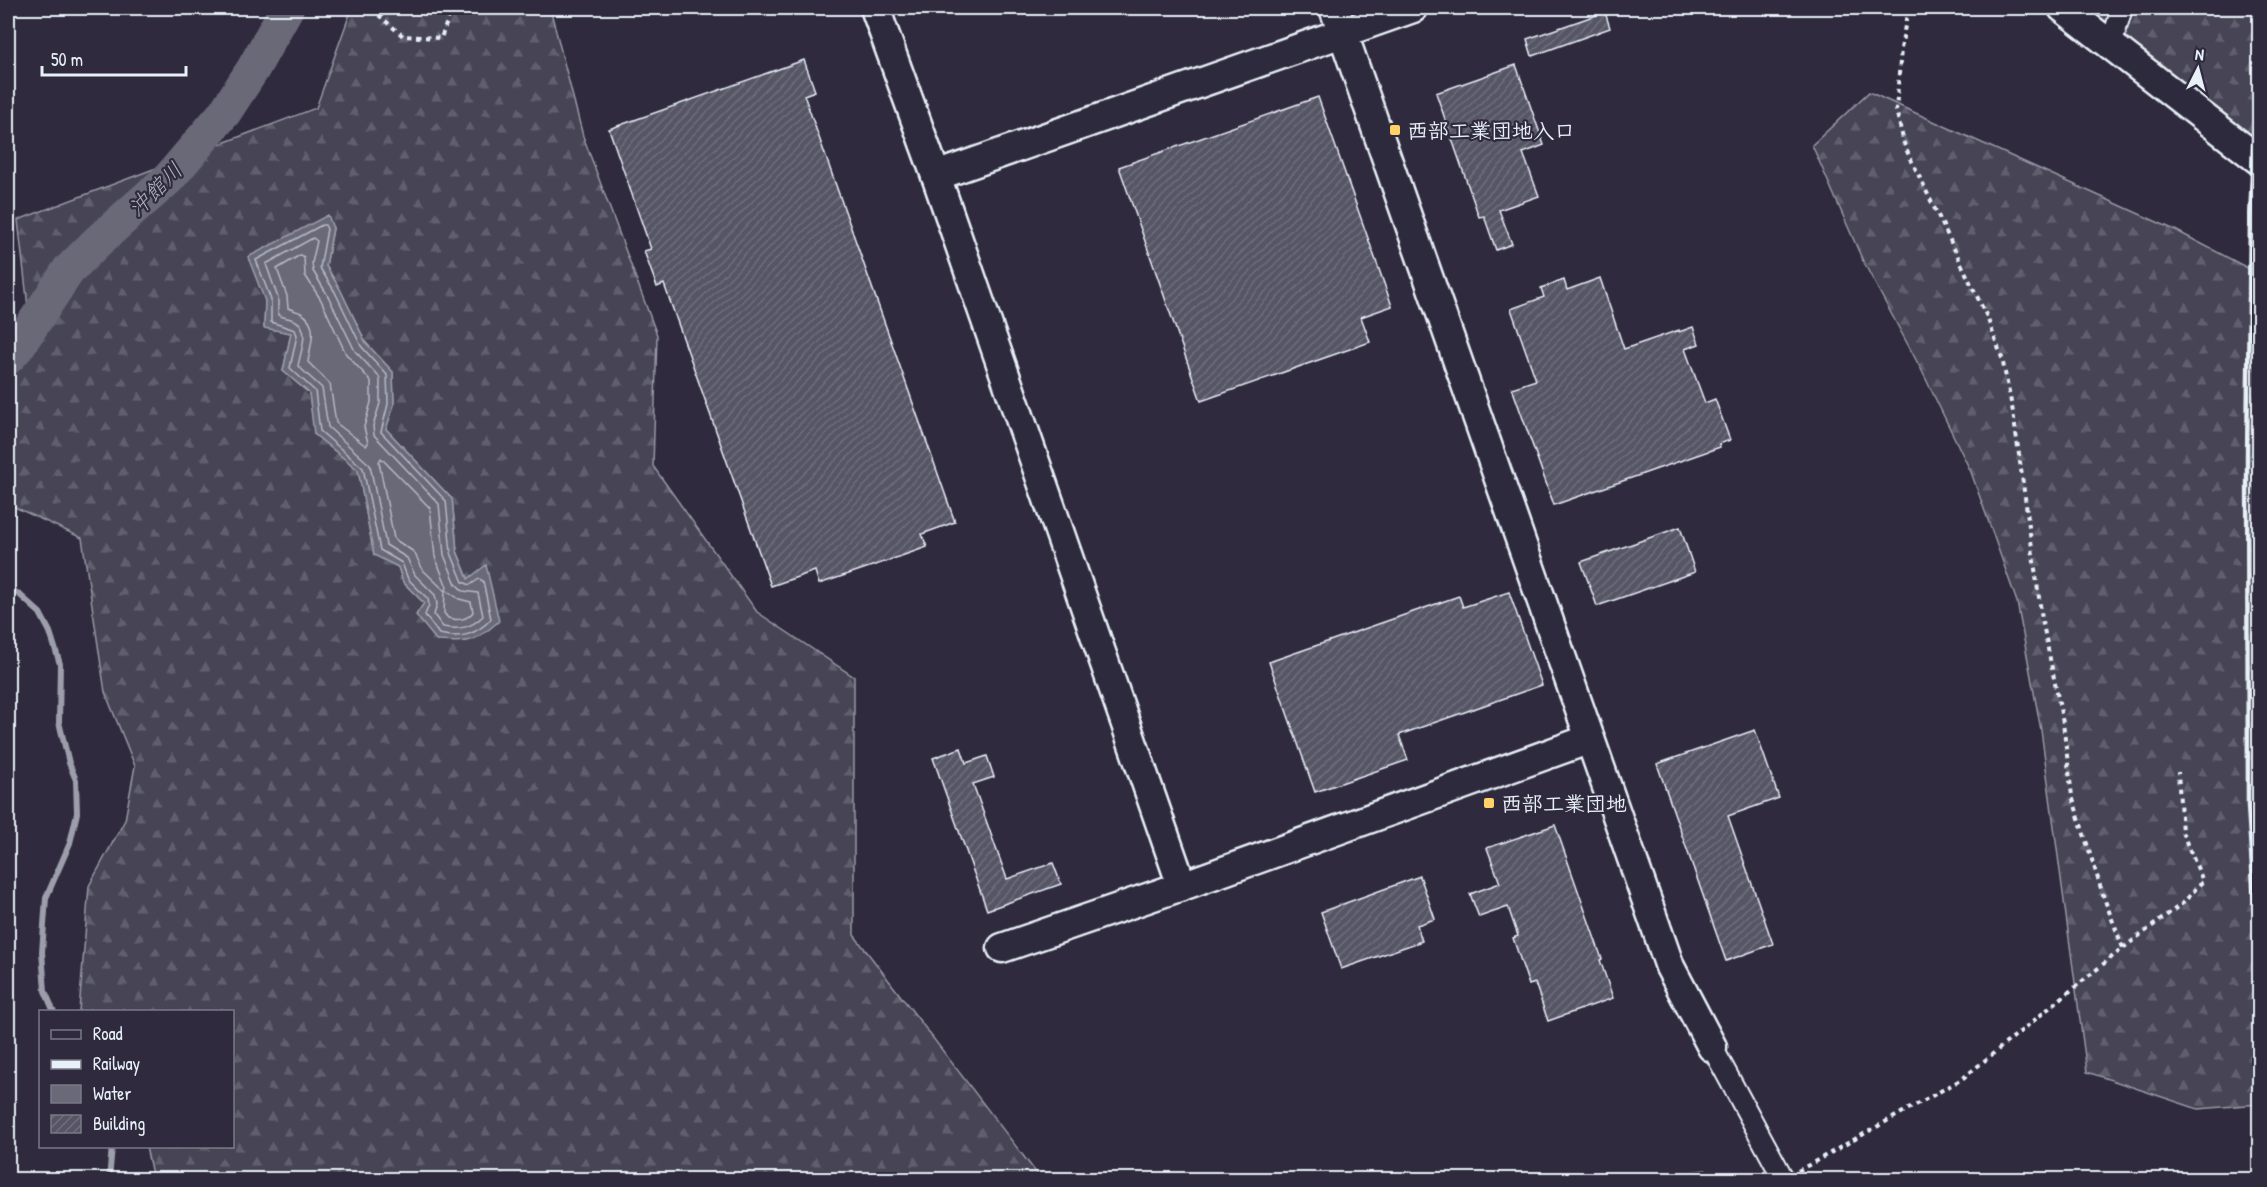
<svg xmlns="http://www.w3.org/2000/svg" width="2267" height="1187" viewBox="0 0 2267 1187" font-family="'Patrick Hand','Klee One',sans-serif">
	<defs>
		<pattern id="forest-firs" width="22" height="20" patternUnits="userSpaceOnUse" patternTransform="scale(1.5)"><rect width="22" height="20" fill="#464455"/><path d="M5 1l3.5 6h-7zM16 11l3.5 6h-7z" fill="#615f6e"/></pattern>
		<pattern id="building-hatch" width="6" height="6" patternUnits="userSpaceOnUse" patternTransform="scale(1.5)"><rect width="6" height="6" fill="#575565"/><path d="M-1 1l2-2M0 6l6-6M5 7l2-2" fill="none" stroke="#6f6e7c"/></pattern>
	</defs>
	<rect width="100%" height="100%" fill="#2f2a3d"/>
	<filter id="ink" filterUnits="userSpaceOnUse"><feTurbulence type="fractalNoise" baseFrequency=".0167" numOctaves="2"/><feDisplacementMap in="SourceGraphic" scale="12" xChannelSelector="R" yChannelSelector="G"/><feConvolveMatrix kernelMatrix="1 2 1 2 8 2 1 2 1" color-interpolation-filters="sRGB"/></filter>
	<g filter="url(#ink)">
		<g fill="url(#forest-firs)" stroke="#979aa6" stroke-width="1.5" fill-rule="evenodd">
			<path d="M352,8H550L583,136L657,335L653,466L757,612L854,677V935L1041,1179H153L146,1147L232,1146V1012L79,1011L89,886L125,820L135,766L105,692L82,538L8,504V329L29,316L18,220L316,108ZM333,229L326,266L340,289L366,343L393,372L394,405L386,429L452,499L457,551L469,580L486,566L437,641L424,603L403,582L398,567L374,554L358,470L315,434L309,393L283,371L291,333L264,328L265,301Z"/>
			<path d="M2061,8H2259V147Z"/>
			<path d="M1869,92L2177,231L2259,274V1104L2198,1109L2087,1072L2041,730L2017,602L1971,472L1922,371L1863,261L1812,145Z"/>
			<path d="M1706,1170L1739,1179H1627Z"/>
		</g>
		<path fill="#696978" stroke="#9c9fab" stroke-width="1.5" d="M328,215L333,228L326,266L340,289L366,343L393,372L394,405L386,429L452,499L457,551L468,579L486,565L499,621C474,643 470,643 437,641L416,615L424,603L403,582L398,567L374,555L358,470L314,434L309,393L283,371L291,333L264,328L265,301L248,257Z"/>
		<g fill="none" stroke-linecap="round" stroke-linejoin="round">
			<g stroke="#b5bbc5" stroke-width="1.5">
				<path d="M322,225H325L327,229L320,268L335,292L361,346L387,375L388,404L381,432L446,501L451,553L463,582L470,585L479,579L483,581L491,619C476,635 461,639 439,634L425,615L429,605L428,599L408,579L402,563L380,550L363,468L320,431L315,391L290,368L297,335L295,330L271,322V300L256,260Z"/>
				<path d="M313,238L317,241L312,263L313,271L328,296L355,351L380,378V403L373,426L374,435L439,504L444,555L456,584L463,591L478,593L483,616C471,628 460,630 443,627L434,615L437,604L435,595L415,575L407,558L386,545L370,465L328,427L322,388L298,366C300,353 311,329 296,321C291,318 284,318 278,315V298L266,264Z"/>
				<path d="M300,255L304,257L305,275L321,300L346,354L371,381V402L364,427L368,443L366,446L336,423L330,384L308,362C310,345 320,324 301,313C297,311 292,310 288,308L287,296L277,269Z"/>
				<path d="M381,458L430,508L435,557L447,587L446,590L459,599L471,602L473,612C467,620 457,621 448,618L444,613L445,591L423,570L414,552L394,539L379,462Z"/>
			</g>
			<g stroke="#9c9fab" stroke-width="6">
				<path d="M8,587L20,595L40,613L50,632L60,664L59,722L69,763L76,780L77,813L70,843L46,898L42,952L45,991L54,1012"/>
				<path d="M109,1180L112,1146"/>
			</g>
			<path stroke="#696978" stroke-width="34" d="M8,358L17,348L68,271L97,242L169,178L225,112L253,69L287,8"/>
		</g>
		<g fill="url(#building-hatch)" stroke="#e8f1f8" stroke-width="1.5">
			<path d="M1605,12L1610,28L1532,56L1527,39Z"/>
			<path d="M804,60L815,91L804,95L955,522L922,534L927,547L884,562L819,584L815,571L771,586L664,284L657,287L644,251L651,249L609,129Z"/>
			<path d="M1516,65L1544,145L1523,153L1539,196L1499,210L1512,244L1496,250L1484,216L1479,217L1436,93Z"/>
			<path d="M1318,97L1392,306L1361,317L1370,342L1201,401L1119,167Z"/>
			<path d="M1600,278L1624,349L1679,330V332L1693,327L1699,344L1685,349L1705,403L1715,399L1730,440L1719,444L1720,447L1554,505L1512,388L1536,380L1511,309L1544,297L1541,288L1564,280L1567,290Z"/>
			<path d="M1680,527L1695,572L1597,606L1581,562Z"/>
			<path d="M1509,592L1542,685L1399,735L1408,760L1315,792L1269,662L1459,596L1463,607Z"/>
			<path d="M1755,730L1779,798L1728,816L1773,944L1726,961L1657,764Z"/>
			<path d="M961,748L966,763L987,756L994,777L973,784L1007,879L1053,863L1061,884L987,910L933,758Z"/>
			<path d="M1555,825L1602,959L1600,960L1613,998L1548,1021L1535,983L1529,985L1513,938L1518,936L1508,907L1479,917L1470,894L1500,883L1487,848Z"/>
			<path d="M1420,876L1435,919L1417,925L1422,941L1341,969L1321,912Z"/>
		</g>
		<g fill="none" stroke-linecap="round" stroke-linejoin="round">
			<g stroke="#e8f1f8" stroke-width="24">
				<g id="street">
					<path d="M2111,45L2122,8"/>
					<path d="M1712,1047L1784,1180"/>
				</g>
			</g>
			<g stroke="#e8f1f8" stroke-width="33">
				<g id="secondary">
					<path d="M875,8L936,176L1182,886"/>
					<path d="M1334,8L1670,967L1712,1047"/>
					<path d="M2063,8L2260,161"/>
					<path d="M936,176L1413,8"/>
					<path d="M1002,948L1182,886L1590,739"/>
				</g>
			</g>
			<g stroke="#e8f1f8" stroke-width="4" stroke-dasharray="4.5 4.5" stroke-linecap="butt">
				<path d="M374,8L375,12L403,36L441,38L452,8"/>
				<path d="M2123,948L2183,903L2203,881L2182,832L2178,772"/>
				<path d="M1798,1171L1962,1079L2123,948L2104,898L2072,796L2063,723L2042,619L2013,412L2002,358L1987,317L1905,147L1896,110L1901,49L1908,8"/>
			</g>
			<use href="#street" stroke="#2f2a3d" stroke-width="20"/>
			<use href="#secondary" stroke="#2f2a3d" stroke-width="28"/>
			<path stroke="#e8f1f8" stroke-width="4.5" d="M2259,8L2250,219L2247,458L2248,806L2260,992"/>
		</g>
	</g>
	<g fill="#ffd166" stroke="#2f2a3d" stroke-width="2">
		<rect x="1389" y="124" width="12" height="12" rx="3"/>
		<rect x="1483" y="797" width="12" height="12" rx="3"/>
	</g>
	<g text-anchor="middle" dominant-baseline="central" stroke-width="4.5" stroke-linejoin="round" paint-order="stroke">
		<g font-size="21" font-weight="bold" fill="#e8f1f8" stroke="#2f2a3d" text-anchor="start">
			<text x="1407" y="130">西部工業団地入口</text>
			<text x="1501" y="803">西部工業団地</text>
		</g>
		<g font-size="22" font-style="italic" fill="#afb4be" stroke="#2f2a3d">
			<text transform="translate(155 189) rotate(-45)">沖館川</text>
		</g>
	</g>
	<rect width="2267" height="1187" fill="none" stroke="#2f2a3d" stroke-width="30"/>
	<rect x="15" y="15" width="2237" height="1157" fill="none" stroke="#e8f1f8" stroke-width="2" filter="url(#ink)"/>
	<rect x="39" y="1010" width="195" height="138" fill="#2f2a3d" stroke="#797a88" stroke-width="1.5"/>
	<rect x="51" y="1030" width="30" height="9" fill="#2f2a3d" stroke="#797a88" stroke-width="1.5"/>
	<text x="93" y="1040" font-size="18" fill="#e8f1f8">Road</text>
	<rect x="51" y="1060" width="30" height="9" fill="#e8f1f8" stroke="#797a88" stroke-width="1.5"/>
	<text x="93" y="1070" font-size="18" fill="#e8f1f8">Railway</text>
	<rect x="51" y="1085" width="30" height="18" fill="#696978" stroke="#797a88" stroke-width="1.5"/>
	<text x="93" y="1100" font-size="18" fill="#e8f1f8">Water</text>
	<rect x="51" y="1115" width="30" height="18" fill="url(#building-hatch)" stroke="#797a88" stroke-width="1.5"/>
	<text x="93" y="1130" font-size="18" fill="#e8f1f8">Building</text>
	<g transform="translate(2198 69) rotate(6)" stroke="#2f2a3d" stroke-width="4.5" paint-order="stroke">
	<path d="M0-4.5L10 22L0 15L-10 22Z" fill="#e8f1f8"/>
	<text y="-9" font-size="16" font-weight="bold" text-anchor="middle" fill="#e8f1f8">N</text>
	</g>
	<path d="M42 66v9h144v-9" fill="none" stroke="#e8f1f8" stroke-width="3"/>
	<text x="51" y="66" font-size="18" fill="#e8f1f8" stroke="#2f2a3d" stroke-width="4.5" paint-order="stroke">50 m</text>
</svg>
